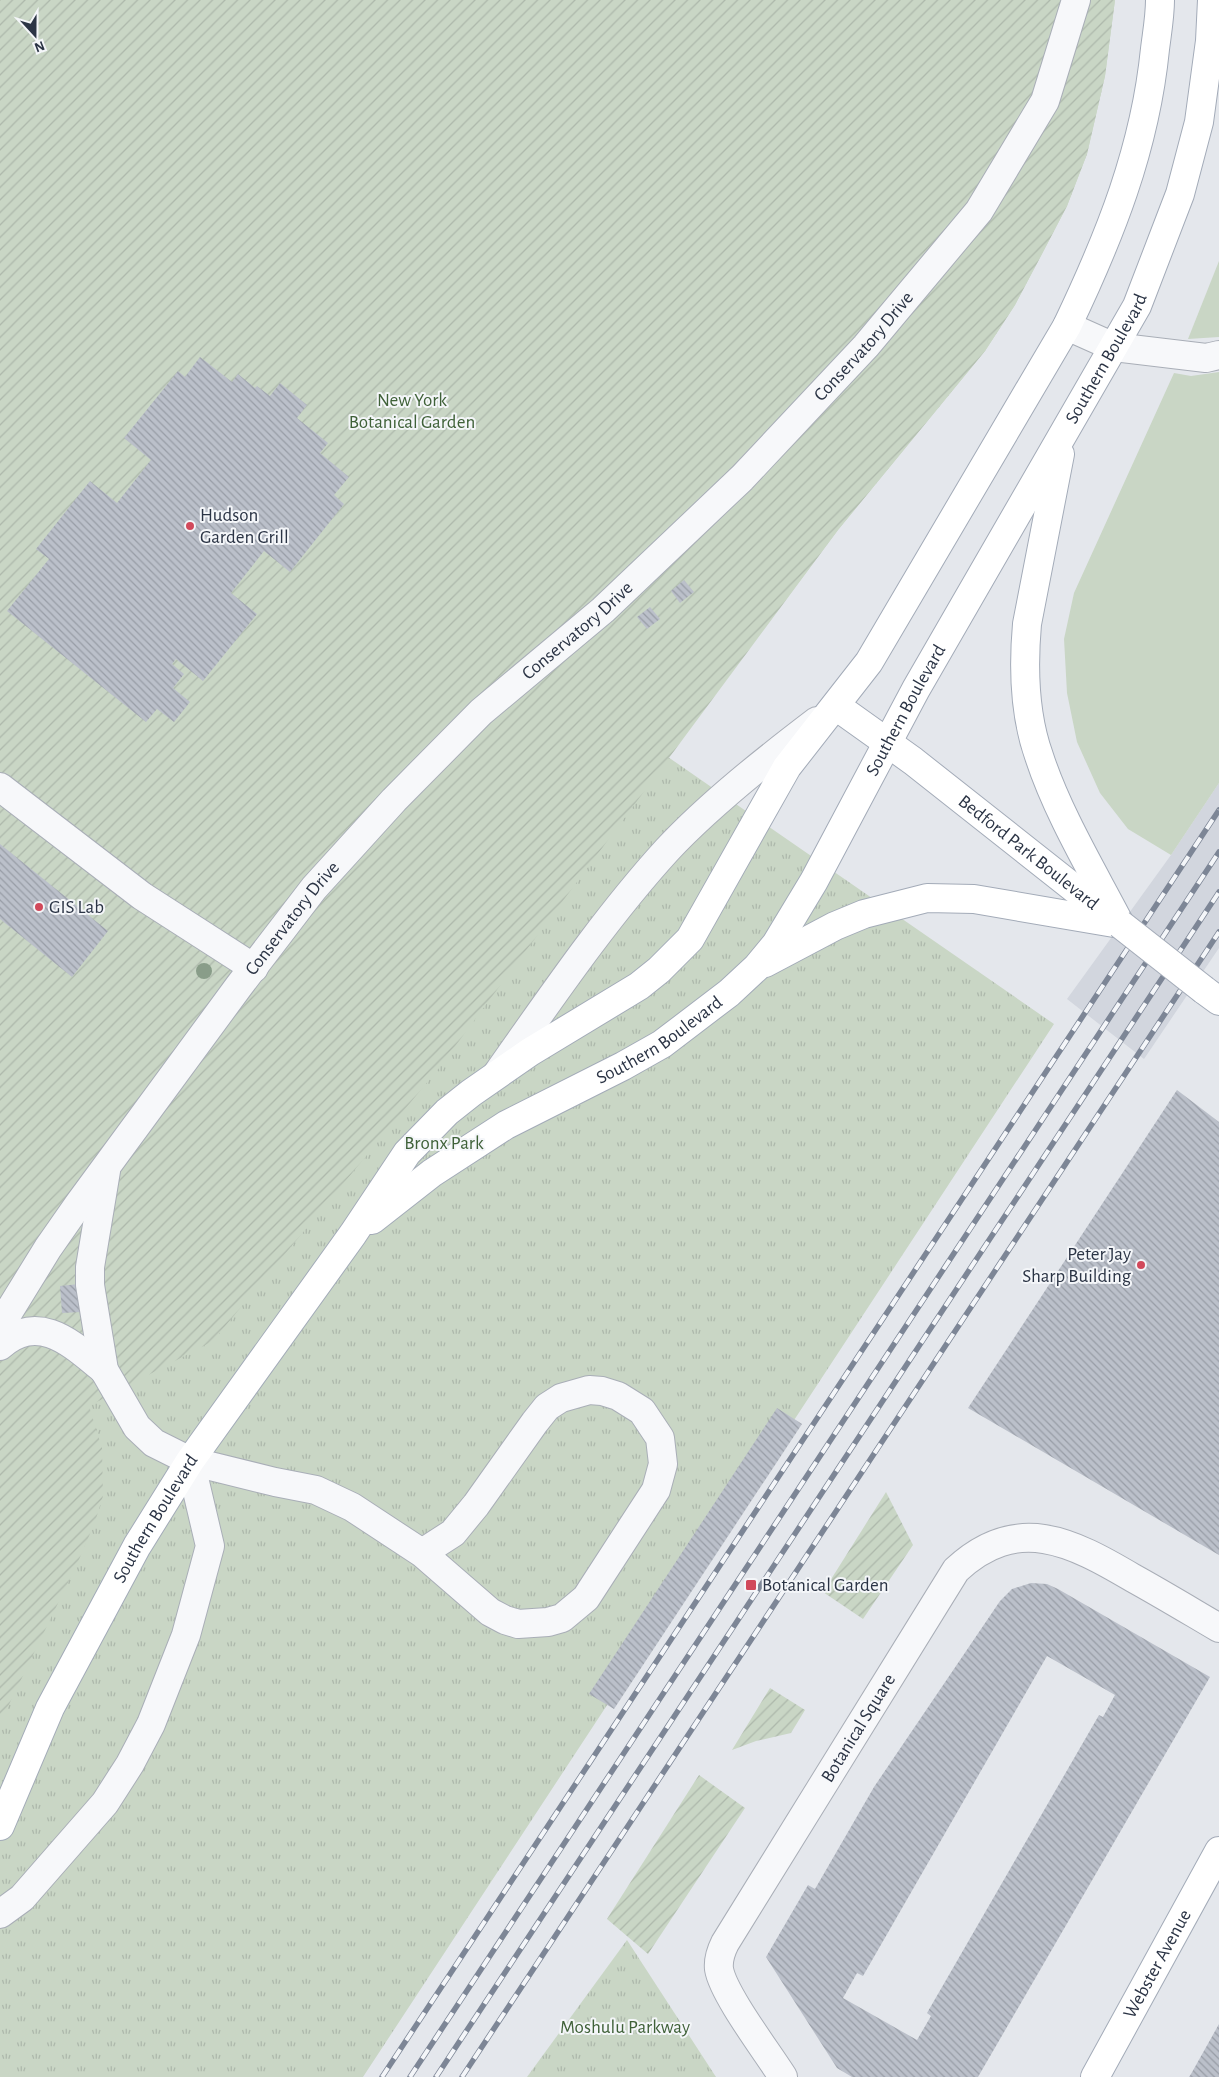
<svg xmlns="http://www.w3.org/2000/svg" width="1219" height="2077" viewBox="0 0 1219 2077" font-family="'Alegreya Sans',sans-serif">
	<defs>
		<pattern id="park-tufts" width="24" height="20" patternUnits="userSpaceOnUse" patternTransform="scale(1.25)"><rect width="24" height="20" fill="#c9d6c5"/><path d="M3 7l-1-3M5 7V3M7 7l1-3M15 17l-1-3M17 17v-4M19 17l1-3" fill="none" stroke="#adb8ab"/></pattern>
		<pattern id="garden-furrows" width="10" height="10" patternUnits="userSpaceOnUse" patternTransform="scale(1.25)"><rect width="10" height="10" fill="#c9d6c5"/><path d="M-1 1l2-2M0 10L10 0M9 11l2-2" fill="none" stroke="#adb8ab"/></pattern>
		<pattern id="building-back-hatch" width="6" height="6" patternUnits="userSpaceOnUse" patternTransform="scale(1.25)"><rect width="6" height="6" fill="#bbc0ca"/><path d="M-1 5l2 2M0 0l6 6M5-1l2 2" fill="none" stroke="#989da6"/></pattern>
	</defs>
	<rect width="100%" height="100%" fill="#e4e7ec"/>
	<path fill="#d2d6de" d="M1219,783V948L1144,1059L1067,999L1171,855Z"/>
	<g fill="#c9d6c5">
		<path d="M1219,261V337L1188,339Z"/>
		<path d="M1219,372V783L1171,855L1128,829L1100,793L1077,742L1067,693L1064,639L1074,593L1174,373L1191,376Z"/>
	</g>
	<g fill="url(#park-tufts)">
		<path d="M0,0H1115L1105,76L1087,154L1067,206L1015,305L985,351L838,530L668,757L1054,1024L363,2077H0Z"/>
		<path d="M627,1940L716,2077H527Z"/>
	</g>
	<g fill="url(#garden-furrows)">
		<path d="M0,0H1115L1105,76L1087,154L1067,206L1041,256L1015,305L985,351L838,530L439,1068L213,1341L89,1406L102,1448L103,1496L95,1522L78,1562L0,1723Z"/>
		<path d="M886,1492L913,1545L863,1619L823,1592Z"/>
		<path d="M770,1688L805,1710L791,1733L756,1741L732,1750Z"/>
		<path d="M699,1775L745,1808L648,1954L607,1919Z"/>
	</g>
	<g fill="url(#building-back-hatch)" fill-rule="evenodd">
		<path d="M200,357L232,382L238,374L255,388L257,386L270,396L280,383L307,405L297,418L328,443L320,453L349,477L334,495L344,504L290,572L264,551L231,593L257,614L203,681L176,659L172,664L184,674L173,688L190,702L174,722L157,709L146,722L7,611L49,559L36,549L90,481L117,503L151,460L124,438L178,371L185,377Z"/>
		<path d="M684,580L694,592L680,603L671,591Z"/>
		<path d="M650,607L660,619L647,629L637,617Z"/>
		<path d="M0,844L108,931L72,977L0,919Z"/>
		<path d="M1177,1090L1219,1122V1555L968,1408Z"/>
		<path d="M79,1284L81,1312L62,1313L60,1286Z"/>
		<path d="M777,1408L802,1424L614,1709L589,1694Z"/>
		<path d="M1031,1583L1047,1584L1058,1589L1210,1677L978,2077H852L837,2068L766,1957L808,1885L815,1889L874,1787L1000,1601L1012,1589ZM1047,1656L1115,1695L1103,1717L1099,1715L927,2013L931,2016L917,2040L843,1998L857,1973L863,1976Z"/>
		<path d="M1219,2024V2077H1189L1191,2074Z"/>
	</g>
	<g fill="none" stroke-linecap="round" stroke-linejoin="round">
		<g stroke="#a9aeb7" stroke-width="30">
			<g id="minor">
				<path d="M1067,326L1114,347L1206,358L1219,355"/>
				<path d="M0,787L142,896L254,968"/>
				<path d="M497,1074C550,999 605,918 667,850C710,804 767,759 817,721"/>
				<path d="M106,1171L90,1267V1285L104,1370L137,1427L154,1443L190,1461L275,1482L316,1490L352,1507L422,1553L490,1612L505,1620L518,1624L548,1622L562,1618L586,1598L656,1490L663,1464L660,1438L642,1411L618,1396L602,1391L589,1390L561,1398L547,1407L535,1422L476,1505L453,1533L422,1553"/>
				<path id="s1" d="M0,1326L48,1248L78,1205L239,986L314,888L394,800L481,712L603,610L742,478L866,346L979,211L1045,101L1076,0"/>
				<path d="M0,1346C40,1311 73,1345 104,1370"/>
				<path d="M0,1914L22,1898L105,1803L130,1764L151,1724L186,1635L210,1546L190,1461"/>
				<path id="s2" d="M783,2077C768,2053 723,1994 719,1969C718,1960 721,1951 725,1943L956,1570C1017,1513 1072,1542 1133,1578C1162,1594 1190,1611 1219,1628"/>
			</g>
		</g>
		<g stroke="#a3abb8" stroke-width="30">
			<g id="major">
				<path d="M1060,454L1027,624C1023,669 1024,714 1039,756C1057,812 1093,872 1120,924"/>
				<path id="s3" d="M836,706L913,761L1113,919"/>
				<path d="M765,963L835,926L864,914L927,898L974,899L1120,924"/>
				<path d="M1204,990L1219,1001"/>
				<path id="s4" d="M372,1220L432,1173L506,1125L623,1066L662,1044L729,993L757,967L776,944L814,881L916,689L1137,306L1180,194L1199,122L1210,41L1212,0"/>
				<path id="s5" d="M0,1826L50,1708L137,1546L190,1461L353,1234L407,1153L447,1112L471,1093L530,1052L639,986L659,970L690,939L787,767L869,662L1067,326C1110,236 1145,149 1155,49C1157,33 1160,16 1160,0"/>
				<path id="s6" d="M1095,2077L1219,1851"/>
			</g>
		</g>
		<use href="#minor" stroke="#f7f8fa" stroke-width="28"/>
		<use href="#major" stroke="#fff" stroke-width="28"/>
		<g stroke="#7d8696" stroke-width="5.5">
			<g id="rail">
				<path d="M382,2077L1219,810"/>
				<path d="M410,2077L1219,852"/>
				<path d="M436,2077L1219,892"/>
				<path d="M462,2077L1219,932"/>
			</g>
		</g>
		<use href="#rail" stroke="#f4f6f9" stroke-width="4" stroke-dasharray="11" stroke-linecap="butt"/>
		<g stroke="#a3abb8" stroke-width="30" stroke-linecap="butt">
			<path id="major-bridge" d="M1120,924L1204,990"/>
		</g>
		<use href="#major-bridge" stroke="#fff" stroke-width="28"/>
	</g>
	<circle fill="#899d89" cx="204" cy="971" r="8"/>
	<g fill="#d1495b" stroke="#f4f6f9" stroke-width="2">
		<circle cx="190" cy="526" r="5"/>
		<circle cx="39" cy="907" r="5"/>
		<circle cx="1141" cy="1265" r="5"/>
		<rect x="745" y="1579" width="12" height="12" rx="2.5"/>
	</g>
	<g text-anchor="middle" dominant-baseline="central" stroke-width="4" stroke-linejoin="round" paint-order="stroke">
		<g font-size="19" fill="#2b3445" stroke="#f4f6f9">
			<text stroke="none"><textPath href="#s1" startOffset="1312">Conservatory Drive</textPath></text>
			<text stroke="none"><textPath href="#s4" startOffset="1165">Southern Boulevard</textPath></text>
			<text stroke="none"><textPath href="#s1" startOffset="908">Conservatory Drive</textPath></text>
			<text stroke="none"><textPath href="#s4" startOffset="760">Southern Boulevard</textPath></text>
			<text stroke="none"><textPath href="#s3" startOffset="242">Bedford Park Boulevard</textPath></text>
			<text stroke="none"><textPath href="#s1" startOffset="502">Conservatory Drive</textPath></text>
			<text stroke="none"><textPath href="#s4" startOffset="340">Southern Boulevard</textPath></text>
			<text stroke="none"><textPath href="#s5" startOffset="345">Southern Boulevard</textPath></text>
			<text stroke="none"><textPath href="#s2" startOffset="406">Botanical Square</textPath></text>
			<text stroke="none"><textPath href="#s6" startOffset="129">Webster Avenue</textPath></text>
		</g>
		<g font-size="19" fill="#3f6138" stroke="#f4f6f9">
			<text x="412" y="400">New York<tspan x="412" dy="22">Botanical Garden</tspan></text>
			<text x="444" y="1143">Bronx Park</text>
			<text x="625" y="2027">Moshulu Parkway</text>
		</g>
		<g font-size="19" fill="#2b3445" stroke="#f4f6f9" text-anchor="start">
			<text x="200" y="515">Hudson<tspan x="200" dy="22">Garden Grill</tspan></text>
			<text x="49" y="907">GIS Lab</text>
			<text x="1131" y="1254" text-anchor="end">Peter Jay<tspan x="1131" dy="22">Sharp Building</tspan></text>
			<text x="762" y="1585">Botanical Garden</text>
		</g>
	</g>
	<g transform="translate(35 35) rotate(159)" stroke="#f4f6f9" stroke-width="4" paint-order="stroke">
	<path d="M0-4L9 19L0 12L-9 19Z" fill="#2b3445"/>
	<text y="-8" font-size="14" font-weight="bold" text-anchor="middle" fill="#2b3445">N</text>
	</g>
</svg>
